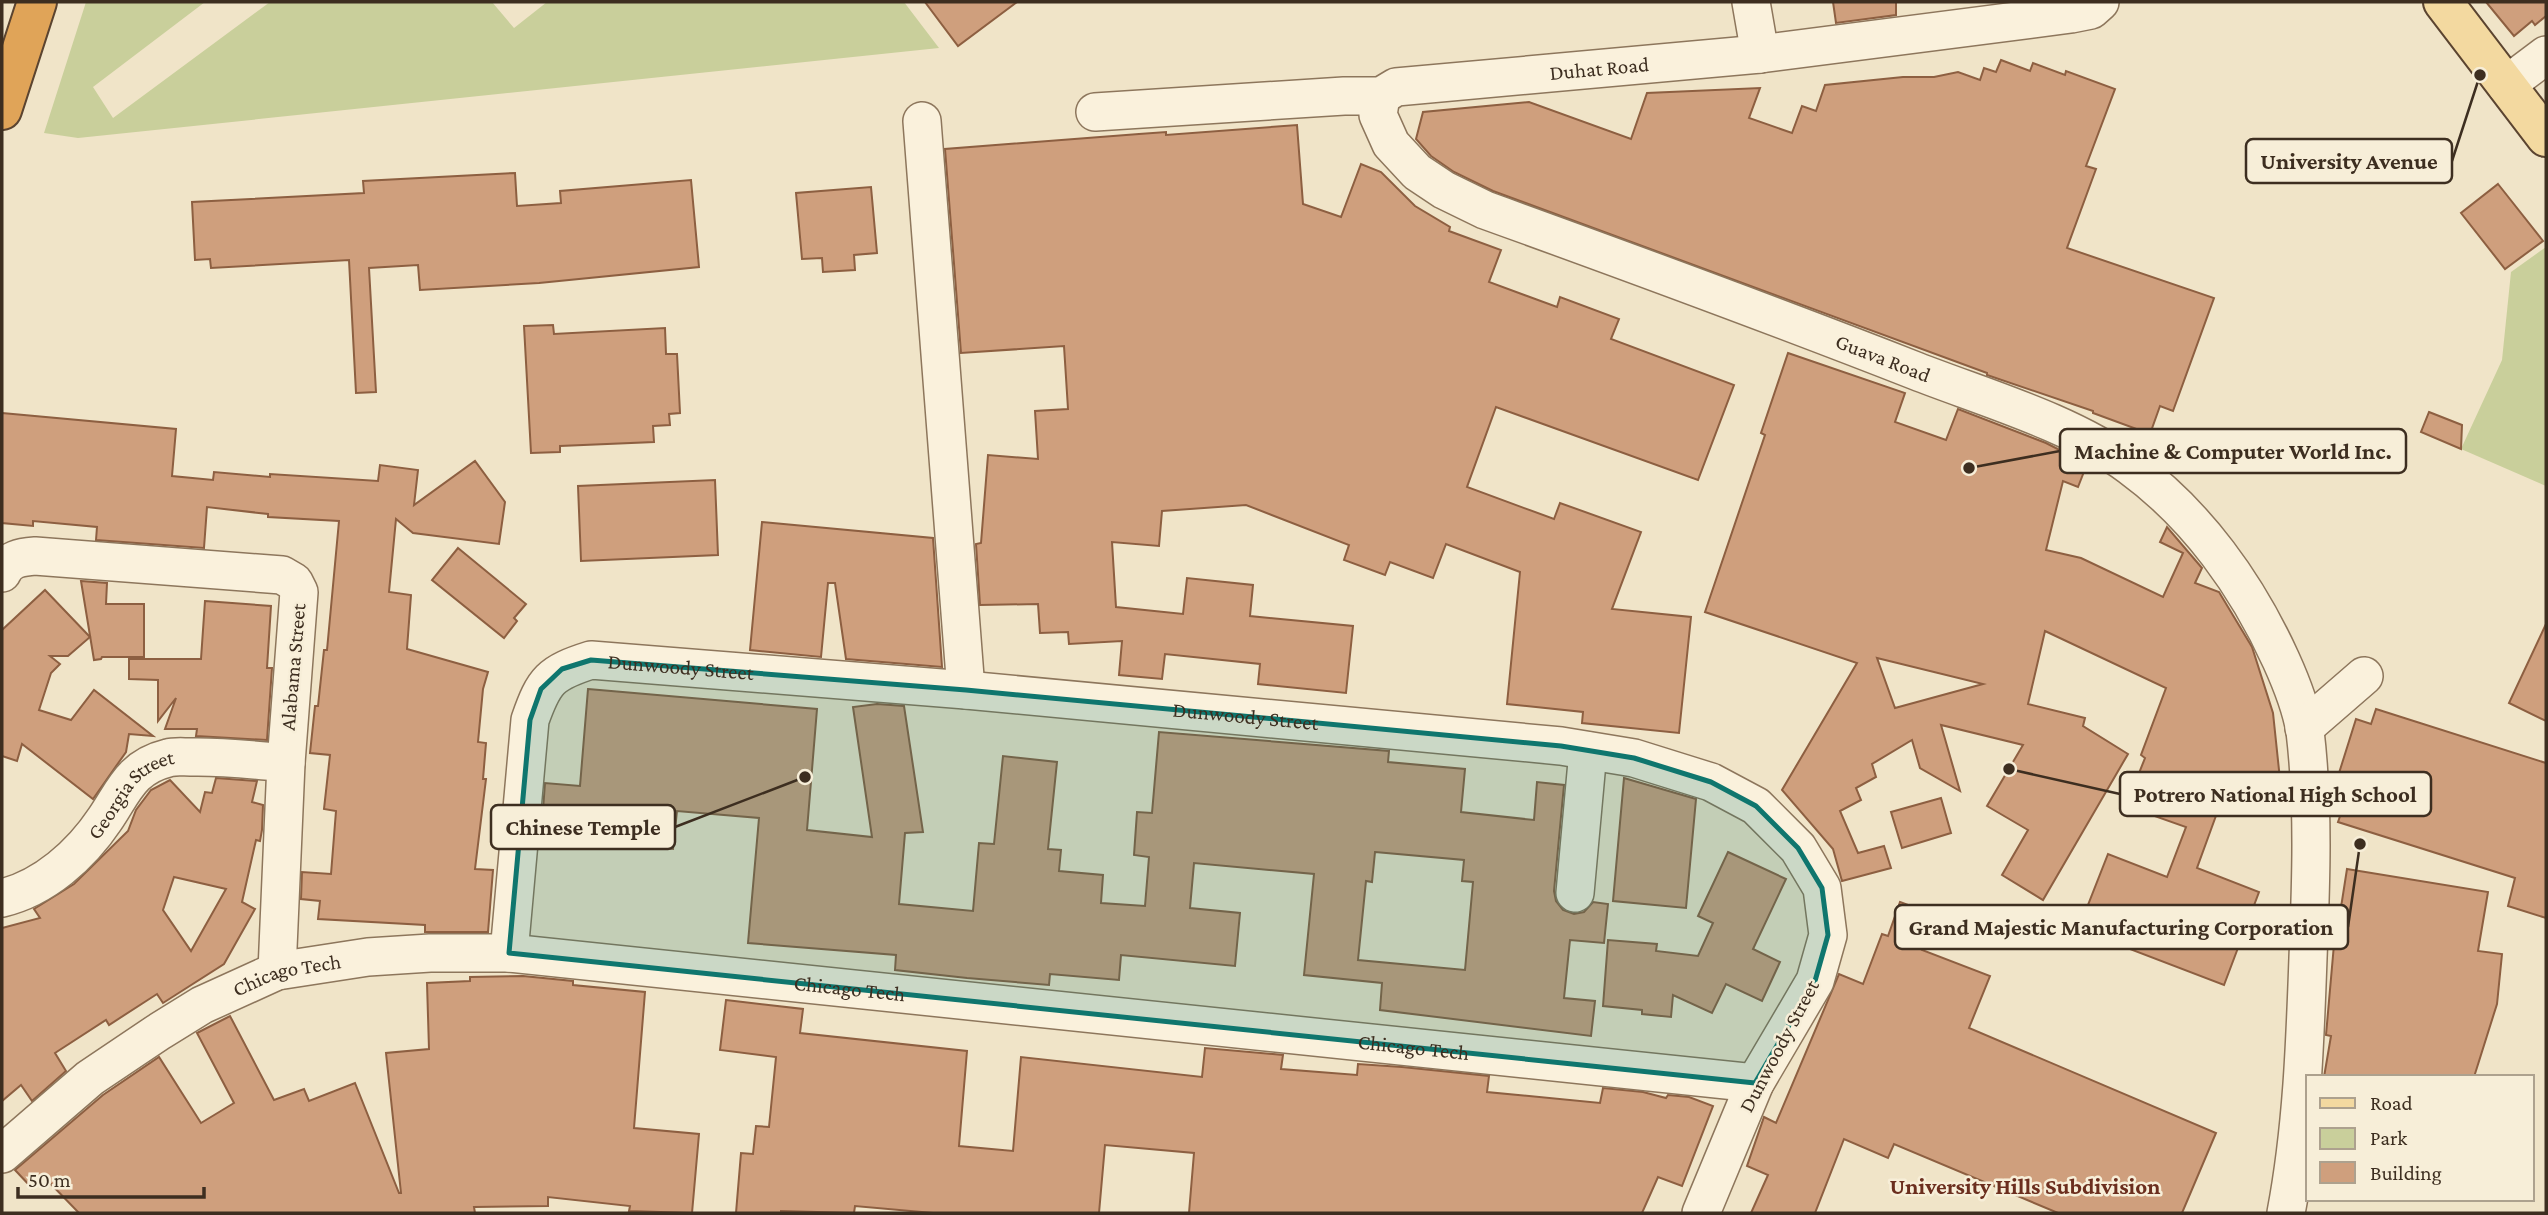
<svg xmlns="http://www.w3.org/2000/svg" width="2548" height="1215" viewBox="0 0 2548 1215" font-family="'Crimson Pro',serif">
	<rect width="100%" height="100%" fill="#f0e4c8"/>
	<g fill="#c9cf9b">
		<path d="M86,2H205L93,87L113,118L270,2H492L514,28L547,2H904L939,48L78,138L44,133Z"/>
		<path d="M2546,247V486L2461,449L2502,360L2511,272Z"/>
	</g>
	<g fill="#cf9f7d" stroke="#8d5f41" stroke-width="2" fill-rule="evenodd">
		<path d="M925,2H1017L958,46Z"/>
		<path d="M1833,2H1896V15L1836,23Z"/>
		<path d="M2486,2H2546V16L2535,25L2532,21L2514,36Z"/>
		<path d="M2001,60L2030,71L2033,63L2065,75L2066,71L2115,89L2086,166L2096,169L2067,248L2214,298L2173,411L2160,406L2150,434L2093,413V411L1987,375V373L1493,191L1454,172L1431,156L1416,139L1423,112L1529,102L1631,139L1647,93L1760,88L1749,118L1792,133L1802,106L1816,111L1825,85L1903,77H1934L1958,72L1980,80L1984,68L1996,72Z"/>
		<path d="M1297,125L1303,204L1341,217L1361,164L1381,172L1415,206L1450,227L1449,231L1501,250L1489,282L1557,307L1560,297L1619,319L1611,339L1734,385L1698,480L1496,407L1467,487L1554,519L1560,503L1641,532L1612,609L1691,617L1679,733L1582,723L1583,712L1507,704L1520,572L1446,544L1433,578L1390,562L1385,575L1344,560L1349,545L1246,505L1162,511L1159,546L1112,542L1116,607L1183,614L1187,578L1253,585L1250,616L1353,626L1346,693L1258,684L1260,664L1165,654L1162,679L1119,675L1122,641L1069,644L1068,632L1040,633L1038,604L980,605L976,544L981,543L988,455L1038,459L1035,411L1068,409L1064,346L961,353L945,149L1139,134L1166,132V135Z"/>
		<path d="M515,173L517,206L561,203L560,191L691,180L699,267L539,283L420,290L418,265L369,268L376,392L356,393L349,260L211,268L210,259L195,260L192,202L364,193L363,181Z"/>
		<path d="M2498,184L2543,241L2505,269L2461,213Z"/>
		<path d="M871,187L877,253L854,255L855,270L823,272L822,258L802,259L796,193Z"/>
		<path d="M553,325L554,334L665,328L666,354H677L680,413L669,414L670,425L653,426L654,442L560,446V452L531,453L524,326Z"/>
		<path d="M1788,353L1905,393L1895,422L1946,440L1958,409L2046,443L2087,464L2078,487L2063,481L2046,550L2081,558L2163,597L2183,553L2160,542L2167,527L2202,568L2195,583L2219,592L2252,647L2273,713L2283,808L2221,802L2197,868L2259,892L2224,985L2101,938L2110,914L2088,905L2108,854L2167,877L2186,827L2126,806L2145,758L2141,755L2166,688L2045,631L2028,704L2085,718L2083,726L2128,754L2043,900L2002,875L2028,830L1987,806L2023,745L1941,725L1960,791L1920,768L1912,740L1872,764L1876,777L1856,788L1861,800L1840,811L1858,853L1884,846L1891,868L1842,881L1833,849L1782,790L1857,663L1705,612L1765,435L1761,433ZM1877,658L1983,684L1895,708Z"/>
		<path d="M2429,412L2462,425L2461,449L2421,432Z"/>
		<path d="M2,413L176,429L172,476L213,480L214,472L270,477V474L378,481L380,465L418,470L414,505L475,461L505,502L499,544L413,533L396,519L389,592L411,595L407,649L488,672L483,689L478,742L486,743L483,779H486L475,869L493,870L488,932H425V925L318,919L320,901L301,899L302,872L331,874L336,811L324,809L330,755L310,753L315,706H318L324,650H327L339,521L268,517V514L207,507L204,548L96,540L97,527L33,521V526L2,523Z"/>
		<path d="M715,480L718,555L581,561L578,486Z"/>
		<path d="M762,522L933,538L942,667L846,659L835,583H828L821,657L750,650Z"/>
		<path d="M458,548L526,604L514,618L517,621L504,638L432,580Z"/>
		<path d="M81,581L107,583L106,604H144V657H102L101,659L94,660Z"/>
		<path d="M45,590L90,637L68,656H50L60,664L51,673L39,710L71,720L94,690L153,736L129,734L126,752L93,799L22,744L17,761L2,756V630Z"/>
		<path d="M205,601L271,606L267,668H272L267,740L196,736L197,729H165L176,698L158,721V680L129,679V659H201Z"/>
		<path d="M2546,624V721L2509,703Z"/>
		<path d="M588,689L817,709L807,830L872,837L853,707L877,704L904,706L923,832L905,833L899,904L973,911L979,843L994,844L1003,756L1057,762L1048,849L1061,850L1059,871L1103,875L1101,903L1145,906L1149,857L1134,855L1137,812L1152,813L1159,732L1389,751L1388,762L1465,769L1461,812L1534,820L1537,782L1564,785L1554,891L1556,901L1563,910L1574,914L1584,912L1593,902L1608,904L1604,943L1570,940L1564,998L1595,1001L1591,1036L1380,1010L1382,983L1304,975L1314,874L1194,863L1190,908L1240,913L1235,966L1121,955L1119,980L1050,974L1049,985L967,978L895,970L896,955L748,943L759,818L677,811L673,849L541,837L545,783L580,786ZM1375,852L1464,860L1462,881L1473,882L1465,970L1358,960L1366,881L1372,882Z"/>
		<path d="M2376,709L2546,763V918L2508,906L2515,878L2338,822L2348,793L2334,789L2356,719L2371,724Z"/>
		<path d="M216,778L257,781L252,802L263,805L262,830L260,841L256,840L242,902L255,909L224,964L163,1003L157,994L109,1025L106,1020L55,1053L66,1071L32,1101L21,1085L2,1101V928L40,918L34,909L74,884L128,831L136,810L151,790L170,780L200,812L205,792L212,793ZM174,877L226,889L191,951L163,910Z"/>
		<path d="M1624,778L1696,799L1686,908L1613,901Z"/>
		<path d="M1941,798L1951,833L1902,848L1891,812Z"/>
		<path d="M1728,852L1786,879L1753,949L1780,962L1762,1001L1726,984L1712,1013L1673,995L1671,1017L1642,1014V1010L1603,1006L1608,940L1657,944L1656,951L1698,956L1713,923L1698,916Z"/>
		<path d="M2347,869L2488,892L2478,951L2502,954L2497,1004L2474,1077H2324L2331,1036L2326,1035L2335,933H2337Z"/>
		<path d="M1900,902L1935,915L1922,950L1990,976L1969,1028L2216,1133L2182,1213H2058L1894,1144L1888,1158L1844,1139L1815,1213H1751L1768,1175L1747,1166L1764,1117L1776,1123L1839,974L1863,984L1882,934L1888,936Z"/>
		<path d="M523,976L573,981V985L645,992L634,1128L699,1134L692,1213L629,1211L630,1206L548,1197V1206L474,1207L475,1213H79L44,1177L32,1188L15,1170L103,1095L159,1057L201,1123L234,1103L197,1033L230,1016L274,1100L304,1089L309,1101L355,1083L399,1193H401L386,1053L429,1049L427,983L470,981V977Z"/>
		<path d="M726,1000L803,1009L800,1033L967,1051L959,1146L1013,1151L1021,1057L1202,1077L1205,1048L1283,1055L1281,1069L1357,1075L1358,1064L1402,1067L1489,1076L1487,1092L1600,1103L1603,1088L1643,1092L1666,1098L1668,1095L1689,1097L1713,1106L1682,1186L1658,1177L1642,1213H1189L1194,1153L1105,1145L1099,1213H933L855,1206L854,1213L781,1211V1213H736L741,1153L753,1154L756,1126L769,1127L776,1057L720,1050Z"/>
	</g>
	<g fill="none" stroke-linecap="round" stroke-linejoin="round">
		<g stroke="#8d765c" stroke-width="40">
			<g id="minor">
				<path d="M1751,2L1760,54"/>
				<path d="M2506,85L2546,55"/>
				<path id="s1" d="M1381,96L1378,115L1391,144L1417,172L1444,190L1485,210C1629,262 1773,315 1916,371C1985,398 2070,422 2130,466C2197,515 2247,585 2281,660C2291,682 2301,707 2305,731C2314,806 2311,883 2308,958C2305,1043 2302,1129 2286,1213"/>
				<path id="s2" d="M1095,112L1344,96H1381L1396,87L1760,54L2071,14L2091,10L2100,2"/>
				<path d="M922,121L966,690"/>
				<path d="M2,573C8,559 21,557 35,556L282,575L294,582L299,592L286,763L277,971"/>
				<path d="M2304,728L2364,676"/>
				<path d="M1575,893L1588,751"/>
				<path id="s3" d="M2,898C44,888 81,855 105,819C124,791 131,767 168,758C175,756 183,757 190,757C222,756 254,760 286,763"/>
				<path id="s4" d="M509,953L530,720C544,680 550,673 591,660L966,690L1561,746L1634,758L1711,782L1756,806L1798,848L1822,888L1828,935L1815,981L1755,1083L1701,1213"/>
				<path id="s5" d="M2,1154L90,1078L160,1031L202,1005L277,971L368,957L430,953H509L1755,1083"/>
			</g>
		</g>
		<g stroke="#5b4430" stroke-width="42">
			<path id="major" d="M2443,2L2546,137"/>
		</g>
		<g stroke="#5b4430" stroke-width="42">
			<path id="highway" d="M2,110L37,2"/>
		</g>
		<use href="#minor" stroke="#faf1dc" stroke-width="37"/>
		<use href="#major" stroke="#f3d9a0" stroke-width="38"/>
		<use href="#highway" stroke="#e0a458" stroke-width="38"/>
	</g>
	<path fill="#0f766e" fill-opacity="0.2" stroke="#0f766e" stroke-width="5" stroke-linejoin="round" d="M591,660L966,690L1561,746L1634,758L1711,782L1756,806L1798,848L1822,888L1828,935L1815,981L1755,1083L509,953L530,720L541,689L562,669Z"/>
	<g text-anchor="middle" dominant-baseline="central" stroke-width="5" stroke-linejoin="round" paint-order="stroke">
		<g font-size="21" fill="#3d2e20" stroke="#f7eed8">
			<text stroke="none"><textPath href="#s2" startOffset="508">Duhat Road</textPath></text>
			<text stroke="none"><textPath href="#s1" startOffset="592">Guava Road</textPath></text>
			<text transform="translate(293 667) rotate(-85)">Alabama Street</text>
			<text stroke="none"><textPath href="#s4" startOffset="415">Dunwoody Street</textPath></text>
			<text stroke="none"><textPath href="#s4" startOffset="982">Dunwoody Street</textPath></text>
			<text stroke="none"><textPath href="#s3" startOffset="170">Georgia Street</textPath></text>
			<text stroke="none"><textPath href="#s5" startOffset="341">Chicago Tech</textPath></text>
			<text stroke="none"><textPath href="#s5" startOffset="908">Chicago Tech</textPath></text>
			<text transform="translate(1779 1046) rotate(-62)">Dunwoody Street</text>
			<text stroke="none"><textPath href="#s5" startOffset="1475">Chicago Tech</textPath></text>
		</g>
		<g font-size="23" font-weight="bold" fill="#6b2e1e" stroke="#f7eed8">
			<text x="2025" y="1186">University Hills Subdivision</text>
		</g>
	</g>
	<path fill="none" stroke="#3d2e20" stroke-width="2.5" d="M2480 75L2452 161M1969 468L2060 451M2009 769L2120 794M805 777L675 827M2360 844L2348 927"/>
	<g fill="#3d2e20" stroke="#f7eed8" stroke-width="2.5">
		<circle cx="2480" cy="75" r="7"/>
		<circle cx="1969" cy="468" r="7"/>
		<circle cx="2009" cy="769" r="7"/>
		<circle cx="805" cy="777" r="7"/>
		<circle cx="2360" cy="844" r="7"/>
	</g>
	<g fill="#f7eed8" stroke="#3d2e20" stroke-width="2.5">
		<rect x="2246" y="139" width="206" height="44" rx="7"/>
		<rect x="2060" y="429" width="346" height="44" rx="7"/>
		<rect x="2120" y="772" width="311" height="44" rx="7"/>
		<rect x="491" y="805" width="184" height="44" rx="7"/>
		<rect x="1895" y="905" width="453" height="44" rx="7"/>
	</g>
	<g font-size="23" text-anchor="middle" font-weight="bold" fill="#3d2e20">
		<text x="2349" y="169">University Avenue</text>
		<text x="2233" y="459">Machine &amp; Computer World Inc.</text>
		<text x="2275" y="802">Potrero National High School</text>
		<text x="583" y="835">Chinese Temple</text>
		<text x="2121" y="935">Grand Majestic Manufacturing Corporation</text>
	</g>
	<rect width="2548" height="1215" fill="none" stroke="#3d2e20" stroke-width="7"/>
	<rect x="2306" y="1075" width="228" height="126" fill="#f7eed8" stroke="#ada18e" stroke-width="2"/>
	<rect x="2320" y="1098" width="35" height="10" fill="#f3d9a0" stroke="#ada18e" stroke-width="2"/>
	<text x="2370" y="1110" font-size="21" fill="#3d2e20">Road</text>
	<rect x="2320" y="1128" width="35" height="21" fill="#c9cf9b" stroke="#ada18e" stroke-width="2"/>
	<text x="2370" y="1145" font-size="21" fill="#3d2e20">Park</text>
	<rect x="2320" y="1162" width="35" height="21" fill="#cf9f7d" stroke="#ada18e" stroke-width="2"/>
	<text x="2370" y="1180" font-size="21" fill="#3d2e20">Building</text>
	<path d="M18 1187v10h186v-10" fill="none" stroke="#3d2e20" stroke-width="3.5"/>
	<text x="28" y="1187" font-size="21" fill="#3d2e20" stroke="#f7eed8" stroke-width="5" paint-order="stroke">50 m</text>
</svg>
